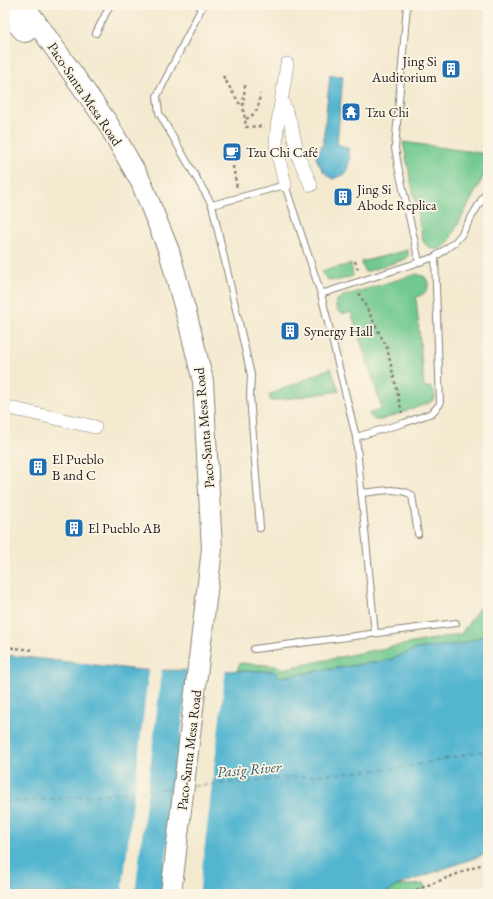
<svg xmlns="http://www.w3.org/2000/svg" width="493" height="899" viewBox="0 0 493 899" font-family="'EB Garamond',serif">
	<rect width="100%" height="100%" fill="#fcf5e5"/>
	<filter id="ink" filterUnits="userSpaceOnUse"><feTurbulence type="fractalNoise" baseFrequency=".025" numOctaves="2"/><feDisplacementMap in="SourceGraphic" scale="8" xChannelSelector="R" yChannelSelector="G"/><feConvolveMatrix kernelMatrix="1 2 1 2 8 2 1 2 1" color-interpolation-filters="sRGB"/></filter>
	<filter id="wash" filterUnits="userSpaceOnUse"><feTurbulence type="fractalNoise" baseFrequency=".012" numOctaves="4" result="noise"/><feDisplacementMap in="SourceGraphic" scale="16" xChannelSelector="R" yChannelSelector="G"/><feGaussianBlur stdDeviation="0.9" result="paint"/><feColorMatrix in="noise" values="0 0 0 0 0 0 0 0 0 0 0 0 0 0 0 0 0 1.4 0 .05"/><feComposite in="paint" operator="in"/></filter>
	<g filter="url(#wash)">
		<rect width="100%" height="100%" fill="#f4ead0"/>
		<g fill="#71c98f" stroke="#467256">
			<path d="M403,142L488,154V168L449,241C442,252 430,252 423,241Z"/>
			<path d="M408,250V256L406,259L365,272L361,262Z"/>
			<path d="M351,264L353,276C342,279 327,287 322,271Z"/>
			<path d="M417,274L425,277C432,286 426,295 416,297L424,387H430L434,390L435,398L429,403L381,420H375L368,414L382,408L351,312C342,316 334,311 336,301L343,296Z"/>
			<path d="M331,368L339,391L271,401L269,395Z"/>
			<path d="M488,595V634L461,644L416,649L389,660L280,677L273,671H237L240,663L278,666L283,669L364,652L461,634Z"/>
			<path d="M424,884L426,894H386L396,886Z"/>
		</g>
		<g fill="#52b5d0" stroke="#376876">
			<path d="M330,75L343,76L337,144L348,148L350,159L346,174L332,179L323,171L316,158L323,143Z"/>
			<path d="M488,634V853L396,886L386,894H5V655L140,670L273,671L280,677L389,660L416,649L461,644Z"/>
		</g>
		<g fill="#f4ead0">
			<path d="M149,668H162L135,894H122Z"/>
			<path d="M189,668H226L199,894H162Z"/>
		</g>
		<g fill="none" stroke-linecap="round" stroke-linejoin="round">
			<g stroke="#325964" stroke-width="1" stroke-dasharray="5 4" stroke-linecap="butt">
				<path d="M193,786L402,768L488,750"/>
				<path d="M5,803L174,788"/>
			</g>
		</g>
	</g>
	<g filter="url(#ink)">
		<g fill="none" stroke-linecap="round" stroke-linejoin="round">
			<g stroke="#888376" stroke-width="8">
				<g id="lane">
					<path d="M203,5L157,96L159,113L212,205L251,375L250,396L260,528"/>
					<path d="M407,5L395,148L398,166L419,262"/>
					<path d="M96,33L110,5"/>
					<path d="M212,205L285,185L321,294L356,437L375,634"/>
					<path d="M321,294L435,257L455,242L461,235L488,189"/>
					<path d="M356,437L404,423L432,413L440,404L435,257"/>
					<path d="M361,493C377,492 398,486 412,495L418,534"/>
					<path d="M254,649L456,623"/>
				</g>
			</g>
			<g stroke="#888376" stroke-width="14">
				<g id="street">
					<path d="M282,101L291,124L298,156L311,185"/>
					<path d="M285,185L276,145L277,128L287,64"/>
					<path d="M5,407L95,427"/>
				</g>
			</g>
			<g stroke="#888376" stroke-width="22">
				<path id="primary" d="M24,5L107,122L141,182L169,251L188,320L203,381L212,549L171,894"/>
			</g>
			<g stroke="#888376" stroke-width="24">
				<path id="highway" d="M5,9L25,31"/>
			</g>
			<g stroke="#888376" stroke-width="2.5" stroke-dasharray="3 3" stroke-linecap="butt">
				<path d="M223,76L239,103L243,105"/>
				<path d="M245,85L243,105L246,127L264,126"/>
				<path d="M246,119C259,112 258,108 260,94"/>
				<path d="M233,166L237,188"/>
				<path d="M355,261L359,272"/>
				<path d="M359,293L387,348L402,413"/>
				<path d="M5,647L34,650"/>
				<path d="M405,894L488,862"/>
			</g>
			<use href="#lane" stroke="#fff" stroke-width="6"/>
			<use href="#street" stroke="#fff" stroke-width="13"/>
			<use href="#primary" stroke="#fff" stroke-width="20"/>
			<use href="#highway" stroke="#fff" stroke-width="22"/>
		</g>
	</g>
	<defs>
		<g id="building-square" transform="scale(1)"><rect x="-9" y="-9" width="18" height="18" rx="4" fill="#1f6fb2" stroke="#fcf5e5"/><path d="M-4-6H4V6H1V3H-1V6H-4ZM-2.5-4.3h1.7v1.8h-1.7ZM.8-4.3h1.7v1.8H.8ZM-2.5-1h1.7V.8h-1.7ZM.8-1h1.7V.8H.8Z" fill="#fff"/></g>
		<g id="temple-square" transform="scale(1)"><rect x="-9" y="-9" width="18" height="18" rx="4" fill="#1f6fb2" stroke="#fcf5e5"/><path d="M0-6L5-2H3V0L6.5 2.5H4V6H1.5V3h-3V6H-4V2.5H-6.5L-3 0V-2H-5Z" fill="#fff"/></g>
		<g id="cafe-square" transform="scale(1)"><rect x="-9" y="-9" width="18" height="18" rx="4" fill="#1f6fb2" stroke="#fcf5e5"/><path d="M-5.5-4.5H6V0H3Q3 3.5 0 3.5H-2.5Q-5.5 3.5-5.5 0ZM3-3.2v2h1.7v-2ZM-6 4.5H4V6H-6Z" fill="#fff"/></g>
	</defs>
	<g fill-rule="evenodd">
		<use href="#building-square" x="451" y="69"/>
		<use href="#temple-square" x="351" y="112"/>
		<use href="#cafe-square" x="232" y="152"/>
		<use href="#building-square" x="343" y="197"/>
		<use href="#building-square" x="290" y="331"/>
		<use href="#building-square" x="38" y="467"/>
		<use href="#building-square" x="74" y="528"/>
	</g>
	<g text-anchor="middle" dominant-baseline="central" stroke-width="3.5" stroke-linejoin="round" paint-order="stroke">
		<g font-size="14" fill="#1c1c1c" stroke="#fcf5e5" text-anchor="start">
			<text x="437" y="61" text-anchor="end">Jing Si<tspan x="437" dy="16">Auditorium</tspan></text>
			<text x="365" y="112">Tzu Chi</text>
			<text x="246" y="152">Tzu Chi Café</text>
			<text x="357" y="189">Jing Si<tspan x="357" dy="16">Abode Replica</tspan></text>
			<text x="304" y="331">Synergy Hall</text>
			<text x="52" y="459">El Pueblo<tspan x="52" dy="16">B and C</tspan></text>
			<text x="88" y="528">El Pueblo AB</text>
		</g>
		<g font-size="14" fill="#1c1c1c" stroke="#fcf5e5">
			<text transform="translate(85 94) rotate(56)">Paco-Santa Mesa Road</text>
			<text transform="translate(204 428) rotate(-95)">Paco-Santa Mesa Road</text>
			<text transform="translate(189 750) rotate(-83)">Paco-Santa Mesa Road</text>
		</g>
		<g font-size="15" font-style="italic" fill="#325964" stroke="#fcf5e5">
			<text transform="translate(249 769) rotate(-5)">Pasig River</text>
		</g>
	</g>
	<rect width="493" height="899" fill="none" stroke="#fcf5e5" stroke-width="20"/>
</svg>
